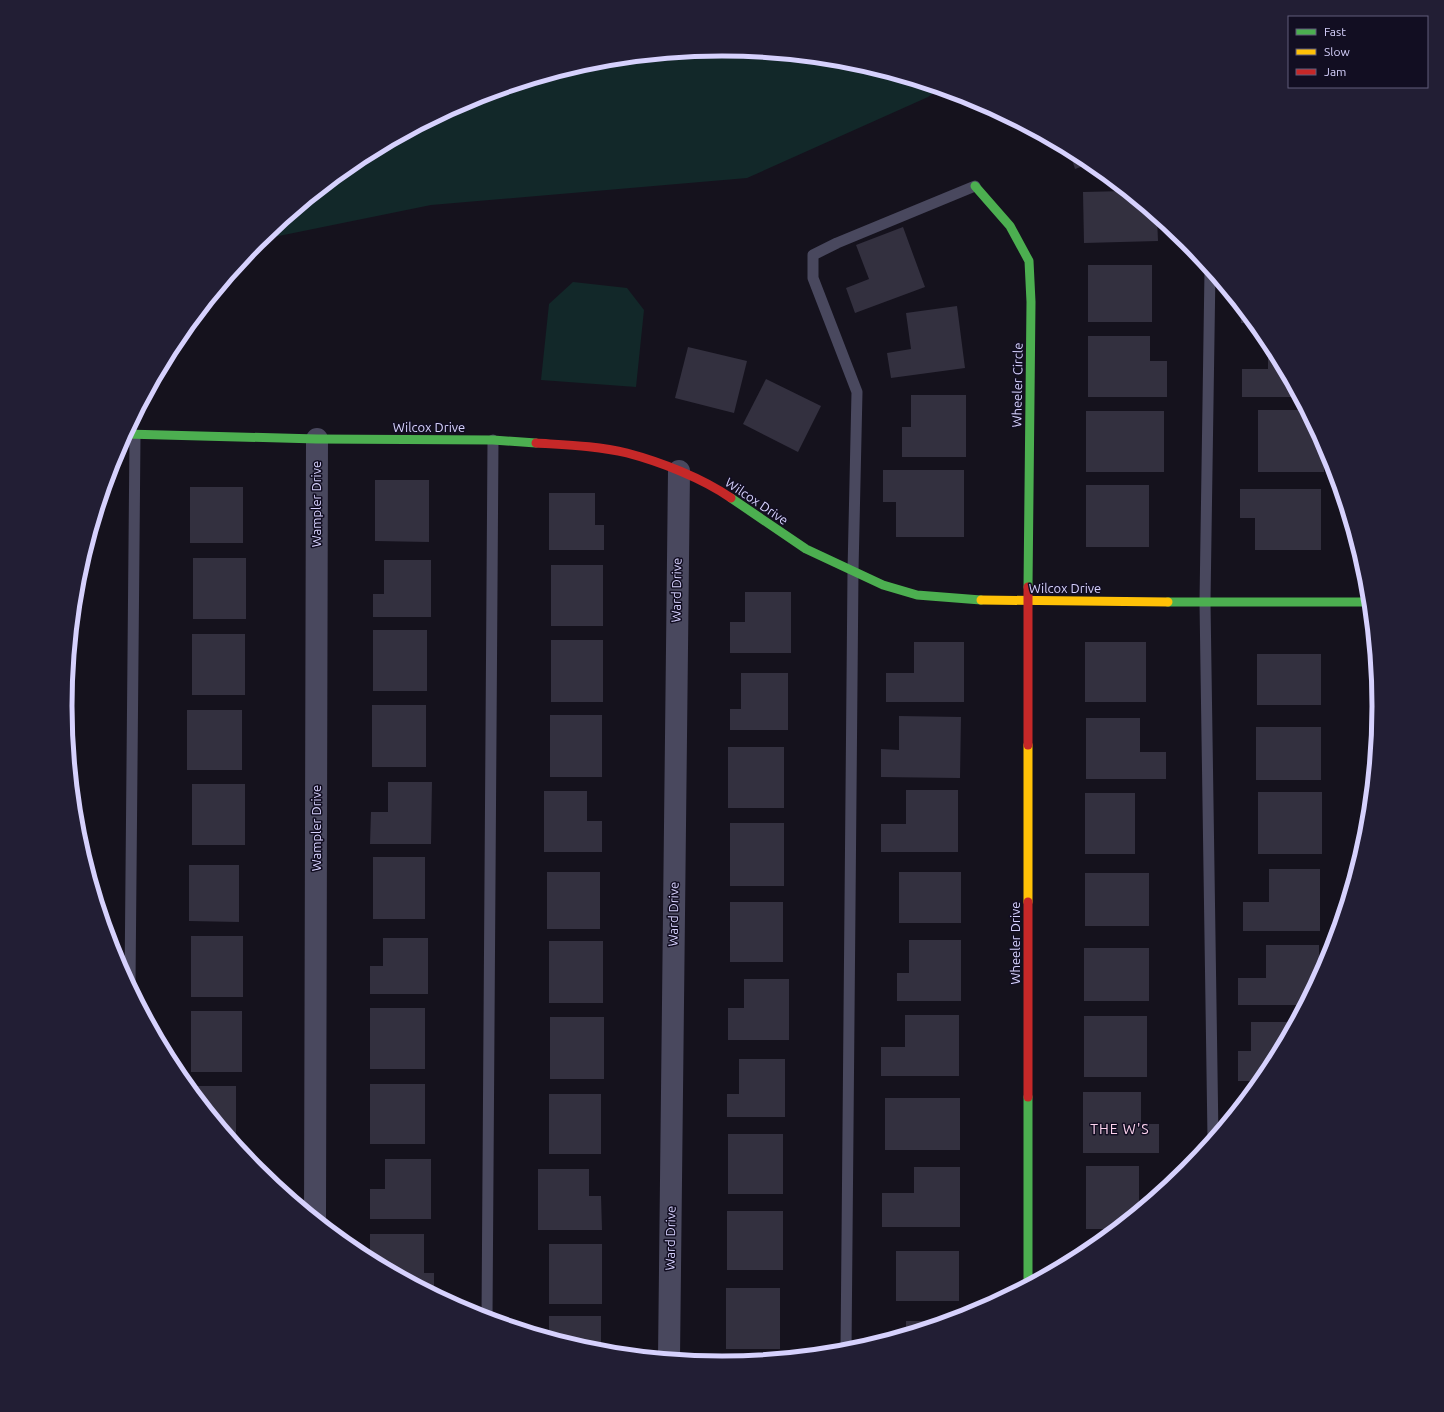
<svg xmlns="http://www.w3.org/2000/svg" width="1444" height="1412" viewBox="0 0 1444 1412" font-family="Ubuntu,sans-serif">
	<rect width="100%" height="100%" fill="#15121d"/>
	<g fill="#122829">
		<path d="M722,49L850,62L939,89L928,97L747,178L431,205L259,240L357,160L471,99L594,62Z"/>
		<path d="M573,282L627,288L644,310L636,387L541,380L549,304Z"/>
	</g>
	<g fill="#33303f">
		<path d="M1069,150L1087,160L1092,163L1075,169Z"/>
		<path d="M1125,191L1157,217L1158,241L1084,243L1083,192Z"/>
		<path d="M903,227L925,287L855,313L846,288L869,279L856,245Z"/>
		<rect x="1088" y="265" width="64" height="57"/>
		<path d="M957,306L965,368L891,378L887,353L911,349L906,313Z"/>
		<path d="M1241,308L1253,323H1241Z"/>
		<path d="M1088,336H1150V361H1167V397H1088Z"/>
		<path d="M1268,341L1298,397H1242V369H1268Z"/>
		<path d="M688,347L747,361L734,413L675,398Z"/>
		<path d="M766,379L821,406L798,452L743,424Z"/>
		<path d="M911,395H966V457H902V427H911Z"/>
		<path d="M1258,410H1305L1324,445V472H1258Z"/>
		<rect x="1086" y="411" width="78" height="61"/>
		<path d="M883,470H964V537H896V502H883Z"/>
		<path d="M375,480H429V542L375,541Z"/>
		<rect x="1086" y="485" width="63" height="62"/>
		<rect x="190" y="487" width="53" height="56"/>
		<path d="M1240,489H1321V550H1255V518H1240Z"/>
		<path d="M549,493H595V525H604V550H549Z"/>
		<rect x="193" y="558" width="53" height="61"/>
		<path d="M384,560H431V617H373V594H384Z"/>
		<rect x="551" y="565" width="52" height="61"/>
		<path d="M745,592H791V653H730V622H745Z"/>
		<rect x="373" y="630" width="54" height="61"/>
		<rect x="192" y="634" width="53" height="61"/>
		<rect x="551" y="640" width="52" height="62"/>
		<path d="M914,642H964V702H886V673H914Z"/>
		<rect x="1085" y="642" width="61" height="60"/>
		<rect x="1257" y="654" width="64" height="51"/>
		<path d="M741,673H788V730H730V709H741Z"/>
		<path d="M65,704H72V766H71Z"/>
		<rect x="372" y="705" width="54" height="62"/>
		<rect x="187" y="710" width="55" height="60"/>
		<rect x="550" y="715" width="52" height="62"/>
		<path d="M899,716L961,717L960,778L881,777V749L899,750Z"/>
		<path d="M1086,718H1140V752H1166V779H1086Z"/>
		<rect x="1256" y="727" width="65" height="53"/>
		<rect x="728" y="747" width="56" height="61"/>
		<path d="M388,782H432L431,844H370L371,812H388Z"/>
		<rect x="192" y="784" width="53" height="61"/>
		<path d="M906,790H958V852H881V824H906Z"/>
		<path d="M544,791H587V821H602V852H544Z"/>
		<rect x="1258" y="792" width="64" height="62"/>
		<rect x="1085" y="793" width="50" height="61"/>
		<rect x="730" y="823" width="54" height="63"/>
		<rect x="373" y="857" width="52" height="62"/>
		<path d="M189,865H239V922L189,921Z"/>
		<path d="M1269,869H1320V931H1243V902H1269Z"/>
		<rect x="547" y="872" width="53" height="57"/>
		<rect x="899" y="872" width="62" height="51"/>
		<rect x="1085" y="873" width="64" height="53"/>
		<rect x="730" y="902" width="53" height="60"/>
		<rect x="191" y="936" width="52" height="61"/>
		<path d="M383,938H428V994H370V966H383Z"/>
		<path d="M909,940H961V1001H897V973H909Z"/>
		<rect x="549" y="941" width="54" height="62"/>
		<path d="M1266,945H1319V977L1304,1005H1238V978H1266Z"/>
		<rect x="1084" y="948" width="65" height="53"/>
		<path d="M744,979H789V1040H728V1008H744Z"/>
		<rect x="370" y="1008" width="55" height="61"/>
		<rect x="191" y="1011" width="51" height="61"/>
		<path d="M905,1015H959V1076H881V1047H905Z"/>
		<rect x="1084" y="1016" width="63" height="61"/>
		<rect x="550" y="1017" width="54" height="62"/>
		<path d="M1251,1022H1294L1268,1071L1260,1081H1238V1051H1251Z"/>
		<path d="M739,1059H785V1117H727V1094H739Z"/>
		<rect x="370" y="1084" width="55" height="60"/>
		<path d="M188,1086H236V1145L191,1089Z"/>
		<path d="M1083,1092H1141V1124H1159V1153H1083Z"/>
		<rect x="549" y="1094" width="52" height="60"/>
		<rect x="885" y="1098" width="75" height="52"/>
		<rect x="728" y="1134" width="55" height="60"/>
		<path d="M385,1159H431V1219H370V1189H385Z"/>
		<path d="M1086,1166H1139V1202H1148L1116,1229H1086Z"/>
		<path d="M914,1167H960V1227H882V1193H914Z"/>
		<path d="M538,1169H589V1196H601L602,1230H538Z"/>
		<rect x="727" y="1211" width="56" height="59"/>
		<path d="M370,1234H424V1273H434V1293L370,1259Z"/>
		<path d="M1085,1243H1099L1085,1254Z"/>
		<rect x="549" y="1244" width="53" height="60"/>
		<rect x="896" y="1251" width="63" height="50"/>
		<rect x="726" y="1288" width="54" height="61"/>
		<path d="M549,1316H601V1351L549,1337Z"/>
		<path d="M906,1321H947L906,1333Z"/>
	</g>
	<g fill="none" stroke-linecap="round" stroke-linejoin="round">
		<g stroke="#49485e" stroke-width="11">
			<path d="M1210,270L1205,602L1213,1138"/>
			<path d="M130,985L135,435"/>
			<path d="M487,1318L493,440"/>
			<path d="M846,1351L853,571L857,392L813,278V255L837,243L975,186"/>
		</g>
		<g stroke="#49485e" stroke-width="22">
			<path d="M315,1218L317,439"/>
			<path d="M669,1358L679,471"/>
		</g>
		<g stroke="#4caf50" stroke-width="9">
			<path d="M975,186L1010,226L1029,261L1031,302L1028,587"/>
			<path d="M126,434L317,439L493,440L536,443"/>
			<path d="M731,498L806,549L883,585L917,595L981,600"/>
			<path d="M1168,602H1369"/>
			<path d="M1028,1097V1284"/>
		</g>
		<g stroke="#ffc107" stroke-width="9">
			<path d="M981,600L1168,602"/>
			<path d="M1028,745V902"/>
		</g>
		<g stroke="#c62828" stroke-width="9">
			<path d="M536,443C566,445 598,446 627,453C661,462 702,478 731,498"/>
			<path d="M1028,745V587"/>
			<path d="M1028,902V1097"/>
		</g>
	</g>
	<g text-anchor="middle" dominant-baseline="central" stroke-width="3" stroke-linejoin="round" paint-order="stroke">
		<g font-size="13" fill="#d6d1fd" stroke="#120e22">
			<text transform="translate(1017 385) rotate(-89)">Wheeler Circle</text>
			<text x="429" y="427">Wilcox Drive</text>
			<text transform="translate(757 501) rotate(34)">Wilcox Drive</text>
			<text transform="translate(316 504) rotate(-90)">Wampler Drive</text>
			<text x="1065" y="588">Wilcox Drive</text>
			<text transform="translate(676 590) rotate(-89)">Ward Drive</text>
			<text transform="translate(316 828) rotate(-90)">Wampler Drive</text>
			<text transform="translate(673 914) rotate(-89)">Ward Drive</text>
			<text transform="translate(1015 943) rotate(-90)">Wheeler Drive</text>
			<text transform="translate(670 1238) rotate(-89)">Ward Drive</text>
		</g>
		<g font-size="14" letter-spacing="1" fill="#fdd3ed" stroke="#120e22">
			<text x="1120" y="1129">THE W'S</text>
		</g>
	</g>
	<path d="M0 0H1444V1412H0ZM72 706a650 650 0 1 1 1300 0a650 650 0 1 1-1300 0Z" fill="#221e34" fill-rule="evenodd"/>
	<path fill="none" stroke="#d6d1fd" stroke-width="5" d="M72 706a650 650 0 1 1 1300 0a650 650 0 1 1-1300 0Z"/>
	<rect x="1288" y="16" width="140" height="72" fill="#120e22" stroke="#605c7a"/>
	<rect x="1296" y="29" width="20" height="6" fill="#4caf50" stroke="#605c7a"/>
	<text x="1324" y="36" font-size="12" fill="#d6d1fd">Fast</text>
	<rect x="1296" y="49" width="20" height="6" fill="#ffc107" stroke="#605c7a"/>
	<text x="1324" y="56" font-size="12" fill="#d6d1fd">Slow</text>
	<rect x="1296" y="69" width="20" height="6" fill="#c62828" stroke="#605c7a"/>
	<text x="1324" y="76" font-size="12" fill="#d6d1fd">Jam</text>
</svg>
